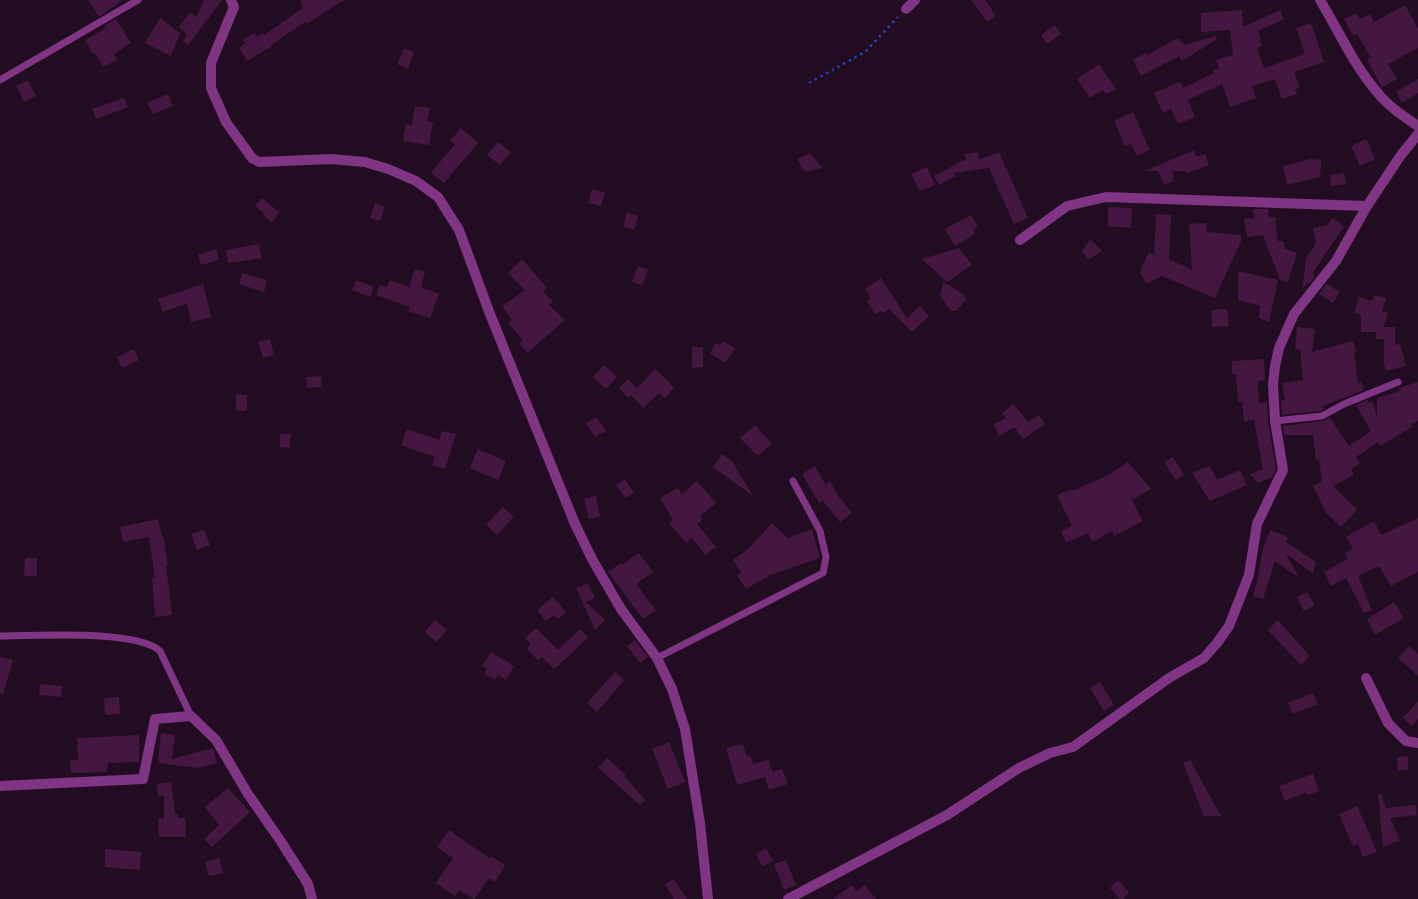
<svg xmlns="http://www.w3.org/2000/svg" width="1418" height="899" viewBox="0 0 1418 899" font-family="Lato,sans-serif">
	<rect width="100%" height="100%" fill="#220c21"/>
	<g fill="#441740">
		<path d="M88,0H123L99,17Z"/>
		<path d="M204,0H222L188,45L183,42L187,34L179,27L190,12L196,17Z"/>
		<path d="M300,0H344L306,24L305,22L271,45L272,46L247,61L239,48L245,43L243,40L254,33L257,37L263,33L264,35L303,8Z"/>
		<path d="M971,0H985L996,16L987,22Z"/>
		<path d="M1405,5L1418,28V48L1388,64L1397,79L1382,87L1367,60L1371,58L1357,34L1353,36L1344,19L1356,13L1360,19L1370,14L1374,22Z"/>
		<path d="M1242,10L1243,27L1280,10L1284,19L1258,31L1262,46L1257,48L1264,68L1305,54L1296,28L1311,23L1324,62L1294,72L1300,88L1295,89L1297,94L1282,99L1275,79L1252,86L1256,98L1230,107L1222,84L1188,100L1195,117L1178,124L1171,109L1163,113L1154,93L1180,82L1183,88L1214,73L1213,70L1219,68L1216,60L1233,55L1230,30L1201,32V13Z"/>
		<path d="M160,18L180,33L171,56L145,43Z"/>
		<path d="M116,19L131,43L114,54L117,60L103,67L95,53L93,54L85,40L106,28L104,26Z"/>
		<path d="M1055,25L1061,34L1047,44L1041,35Z"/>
		<path d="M1216,36L1217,39L1182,61L1179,56L1141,76L1133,60L1146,53L1147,55L1178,38L1184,45Z"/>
		<path d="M404,48L414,52L408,69L397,64Z"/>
		<path d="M1099,64L1116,89L1106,94L1103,90L1090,98L1077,79Z"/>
		<path d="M1418,79V93L1402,103L1396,92Z"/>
		<path d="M28,80L36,96L24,102L16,86Z"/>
		<path d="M168,94L173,106L153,114L147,103Z"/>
		<path d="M124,98L128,107L96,119L92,109Z"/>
		<path d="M415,106L430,108L427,122H433L429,145L403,141L406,124L412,125Z"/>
		<path d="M1133,112L1150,150L1137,156L1131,144L1125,146L1114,121Z"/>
		<path d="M461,128L478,143L444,183L431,173L455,144L450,141Z"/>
		<path d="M1366,139L1375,159L1360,166L1351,146Z"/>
		<path d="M498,142L511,152L500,165L487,155Z"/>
		<path d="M1194,150L1196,157L1205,154L1209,165L1186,174V171H1173V181L1164,185L1158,171H1145Z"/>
		<path d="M978,152L979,160L999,152L1028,218L1014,224L989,168L954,173L956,176L939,185L934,176L966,159L965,154Z"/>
		<path d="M810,153L822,168L805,172L797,159Z"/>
		<path d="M1311,159L1321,160L1320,177L1287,185L1283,166Z"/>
		<path d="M927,167L935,185L920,191L911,174Z"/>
		<path d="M1344,173L1346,184L1331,186L1330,175Z"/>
		<path d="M592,189L605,193L601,206L588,203Z"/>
		<path d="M262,198L279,212L272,222L263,215L264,213L255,206Z"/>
		<path d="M375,203L385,207L380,221L370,218Z"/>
		<path d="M1108,207L1132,208L1131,228L1108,226Z"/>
		<path d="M1253,209H1268L1269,218L1275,217L1278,241H1283L1285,249L1297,253L1288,282L1280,280L1263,235L1247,237L1244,219L1254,218Z"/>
		<path d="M627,212L638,216L634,230L623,227Z"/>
		<path d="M1156,214L1171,215L1169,259L1192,270L1189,224L1206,223L1207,232L1241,235V241L1215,298L1162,276L1146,284L1140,272L1149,252L1154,255Z"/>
		<path d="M971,215L978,227L973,230L975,234L955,246L945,229Z"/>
		<path d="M1332,218L1344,226L1312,274L1315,276L1309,284L1307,283L1302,290L1306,259L1316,243L1313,228L1328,225Z"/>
		<path d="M1090,239L1102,251L1088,260L1082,251Z"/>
		<path d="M259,244L262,258L228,263L226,250Z"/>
		<path d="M959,248L972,265L947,282L922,259Z"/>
		<path d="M216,249L219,260L201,265L198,255Z"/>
		<path d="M522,259L547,288L543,291L553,302L549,305L565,320L527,353L519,343L523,340L508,323L512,320L502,306L525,290L508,273Z"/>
		<path d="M638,266L648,270L642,285L632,282Z"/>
		<path d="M415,269L425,272L421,287L439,294L430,318L408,311L410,307L376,295L380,285L387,287L390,280L409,287Z"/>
		<path d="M1238,271L1278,280L1269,322L1259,318L1260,306L1238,300Z"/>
		<path d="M242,273L267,280L264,292L239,284Z"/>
		<path d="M881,278L907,318L920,306L929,316L912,332L889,309L883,313L881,311L875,314L867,301L871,299L865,289Z"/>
		<path d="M356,280L374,287L370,297L352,290Z"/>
		<path d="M943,282L962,293L967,299L956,311H951L940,296Z"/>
		<path d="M203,284L211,317L191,322L187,303L163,312L158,299Z"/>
		<path d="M1327,284L1340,292L1333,303L1319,294Z"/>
		<path d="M1374,295L1386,298L1382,311L1388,313L1383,327H1395V345L1400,344L1406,366L1386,371L1384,364V339H1376V332H1361V315L1354,312L1359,297L1372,301Z"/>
		<path d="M1227,309L1229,326L1212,327L1211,310Z"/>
		<path d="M1297,327L1315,329L1312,352L1353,341L1356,351L1354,352L1358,383L1361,382L1364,390L1323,406L1324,409L1320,411L1282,415L1281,400H1285L1282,383L1303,380L1300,349H1295Z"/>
		<path d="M270,339L274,355L263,358L258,342Z"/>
		<path d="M723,341L735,348L725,363L710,353L716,343L720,345Z"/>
		<path d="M692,347H703V367L692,368Z"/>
		<path d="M134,349L139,360L122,368L117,357Z"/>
		<path d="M1264,359L1265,380L1258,381L1259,403L1267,402L1268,422L1276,469L1272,477L1258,483L1250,474L1263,469L1254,420L1244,421L1242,402H1238L1236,374H1232V361Z"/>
		<path d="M604,365L617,377L606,389L593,377Z"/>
		<path d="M655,369L674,387L665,398L659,393L643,408L631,395L628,398L619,388L628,379L637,388Z"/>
		<path d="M321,376L322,387L307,388L306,377Z"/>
		<path d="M1418,382V421L1411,424L1412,427L1380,446L1378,442L1356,457L1360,463L1351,469L1354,475L1333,486L1357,510L1341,527L1326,513L1313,486L1322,482L1319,459L1316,460L1313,435H1284L1283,426L1323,421L1330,418L1349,446L1371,431L1356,405L1367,400L1368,403L1372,401L1377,417V398L1400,391L1399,388Z"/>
		<path d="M236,394L247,395V411L236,410Z"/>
		<path d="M1013,404L1028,422L1039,415L1045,424L1023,439L1014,427L999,436L993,424L1006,418L1002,413Z"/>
		<path d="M596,417L606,431L595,437L586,423Z"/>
		<path d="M755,425L772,443L758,456L740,438Z"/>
		<path d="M407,429L439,440L442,431L456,434L445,469L432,465L435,457L401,445Z"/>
		<path d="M280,434H291L290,448L280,447Z"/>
		<path d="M478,449L506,461L498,480L470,468Z"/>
		<path d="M722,454L732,461L753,496L713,467Z"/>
		<path d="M1173,457L1184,475L1176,480L1164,462Z"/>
		<path d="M1128,462L1151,489L1132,500L1143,521L1114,536L1112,531L1092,542L1088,533L1066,543L1061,531L1072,526L1057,495L1072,489L1073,491L1110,474Z"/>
		<path d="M815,466L825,484L830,481L838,496L852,513L840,522L823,501L819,503L802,474Z"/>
		<path d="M1210,466L1217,480L1240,470L1247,485L1210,501L1192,473Z"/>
		<path d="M625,479L634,493L625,498L616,485Z"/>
		<path d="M697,481L716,503L700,516L703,519L697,524L716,547L705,555L692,538L686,543L669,523L673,520L660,498L678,488L682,494Z"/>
		<path d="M596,496L600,517L589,519L584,499Z"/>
		<path d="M503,507L514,517L497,535L486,525Z"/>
		<path d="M1418,518V572L1391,586L1379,566L1358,576L1372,610L1364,613L1346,578L1331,586L1324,572L1348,559L1345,553L1353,549L1346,537L1374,521L1381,535Z"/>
		<path d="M158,519L163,539H164L168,565H166L172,615L155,617L152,579L155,578L149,537L123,542L120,527Z"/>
		<path d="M772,523L788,538L812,529L820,558L773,574H772L746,589L737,575L741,572L733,560L749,548Z"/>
		<path d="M1271,529L1272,531L1288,537L1286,542L1316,562L1313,573L1286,554L1299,578L1275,561L1263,599L1253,596L1258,578L1263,548Z"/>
		<path d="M204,530L210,545L197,550L191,534Z"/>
		<path d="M639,553L653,572L636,584L656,610L643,619L608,572L621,563L622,565Z"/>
		<path d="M25,558H37V576H24Z"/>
		<path d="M588,583L595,598L586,602L605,620L595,630L576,588Z"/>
		<path d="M1307,592L1315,605L1304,611L1297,597Z"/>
		<path d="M553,597L566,612L558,619L554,615L546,621L537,610Z"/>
		<path d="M1394,602L1404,618L1375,635L1367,619Z"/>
		<path d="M435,620L447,630L436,642L425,632Z"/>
		<path d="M1278,620L1309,655L1302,665L1297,661L1268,630Z"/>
		<path d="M536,628L558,650L580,629L588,638L554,669L542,657L538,660L527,649L531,644L525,638Z"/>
		<path d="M635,640L648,657L640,663L627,646Z"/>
		<path d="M1409,646L1418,654V676L1398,658Z"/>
		<path d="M491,652L514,666L506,680L498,675L495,680L484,674L487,669L482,666Z"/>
		<path d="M0,657L13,660L3,694L0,693Z"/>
		<path d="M615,672L624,680L597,712L587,703Z"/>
		<path d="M1100,682L1114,705L1104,711L1090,688Z"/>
		<path d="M40,684L62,686L61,697L39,695Z"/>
		<path d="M1313,693L1318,704L1293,714L1288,703Z"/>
		<path d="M119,697L120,714L105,715L104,698Z"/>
		<path d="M1418,701V719L1412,726L1403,718Z"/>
		<path d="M161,733L175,735L172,759L213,748L217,763L199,768L158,763L160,762L158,761Z"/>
		<path d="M139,735V762L108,763L107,772L71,773L70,760H78L77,738Z"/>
		<path d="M669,742L685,782L668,789L652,749Z"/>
		<path d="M743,744L747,757L751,756L753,764L768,760L773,772L782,769L788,784L769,790L765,777L737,785L726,748Z"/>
		<path d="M1408,756V770L1398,771L1397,757Z"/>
		<path d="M607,758L626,775L624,776L645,800L640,805L598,768Z"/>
		<path d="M1190,760L1221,816H1204L1183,763Z"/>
		<path d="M1313,774L1319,791L1307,795L1306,792L1285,801L1279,786Z"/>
		<path d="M171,782L175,814H178V818H185L186,837H159L158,819H164V796L158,797L157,784Z"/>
		<path d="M228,788L250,812L212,847L204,839L219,825L205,807Z"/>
		<path d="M1381,794L1386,808L1416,805L1417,815L1390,818L1400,840L1383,847L1378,795Z"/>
		<path d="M1357,806L1377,852L1363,857L1358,844L1353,846L1339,814Z"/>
		<path d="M449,830L489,858L490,856L505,865L495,882L489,878L474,899L459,890L455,896L436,883L453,858L437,847Z"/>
		<path d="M766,848L773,861L762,866L756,854Z"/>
		<path d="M105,849L141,852L140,870L105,867Z"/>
		<path d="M219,858L223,873L209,876L205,862Z"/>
		<path d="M786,860L796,885L784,890L774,864Z"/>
		<path d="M674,879L687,899H674L665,884Z"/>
		<path d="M1118,880L1129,893L1123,899H1120L1110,888Z"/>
		<path d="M852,885L856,891L865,885L876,899H833Z"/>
	</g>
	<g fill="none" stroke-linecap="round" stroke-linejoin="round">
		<path stroke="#273eb9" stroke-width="2.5" stroke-dasharray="2.5 4" stroke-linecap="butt" d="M809,83L865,52L898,17"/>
		<g stroke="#7f3484" stroke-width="7">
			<path d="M0,80L138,0"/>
			<path d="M1275,421L1322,416L1344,404L1398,382"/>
			<path d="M0,636C34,636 136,629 160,651L191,716"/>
			<path d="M657,658L823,573L826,557L820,531L793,481"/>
		</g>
		<g stroke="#7f3484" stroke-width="10">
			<path d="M231,0L234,7L211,63V88L226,122L252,158L259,162L331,159L365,162L388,169L416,181L438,197L459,230L490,314L575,524L592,559L621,609L657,658L672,689L685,729L700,823L708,899"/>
			<path d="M1320,0C1338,30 1354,65 1377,92C1388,106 1403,116 1418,126"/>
			<path d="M906,9L915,0"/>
			<path d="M1020,240L1067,206L1106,197L1367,206"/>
			<path d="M1366,678L1388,723L1406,741L1418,743"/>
			<path d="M0,786L143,779L155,719L191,716L216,740L248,794L280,840L308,884L312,899"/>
			<path d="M788,899L947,815L1019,768L1050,753L1073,747L1169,678L1204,658L1217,643L1229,626L1249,575L1257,524L1283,470L1275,421L1273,384L1275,366L1279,348L1294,314L1336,261L1367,206L1401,155L1418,134"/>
		</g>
	</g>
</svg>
